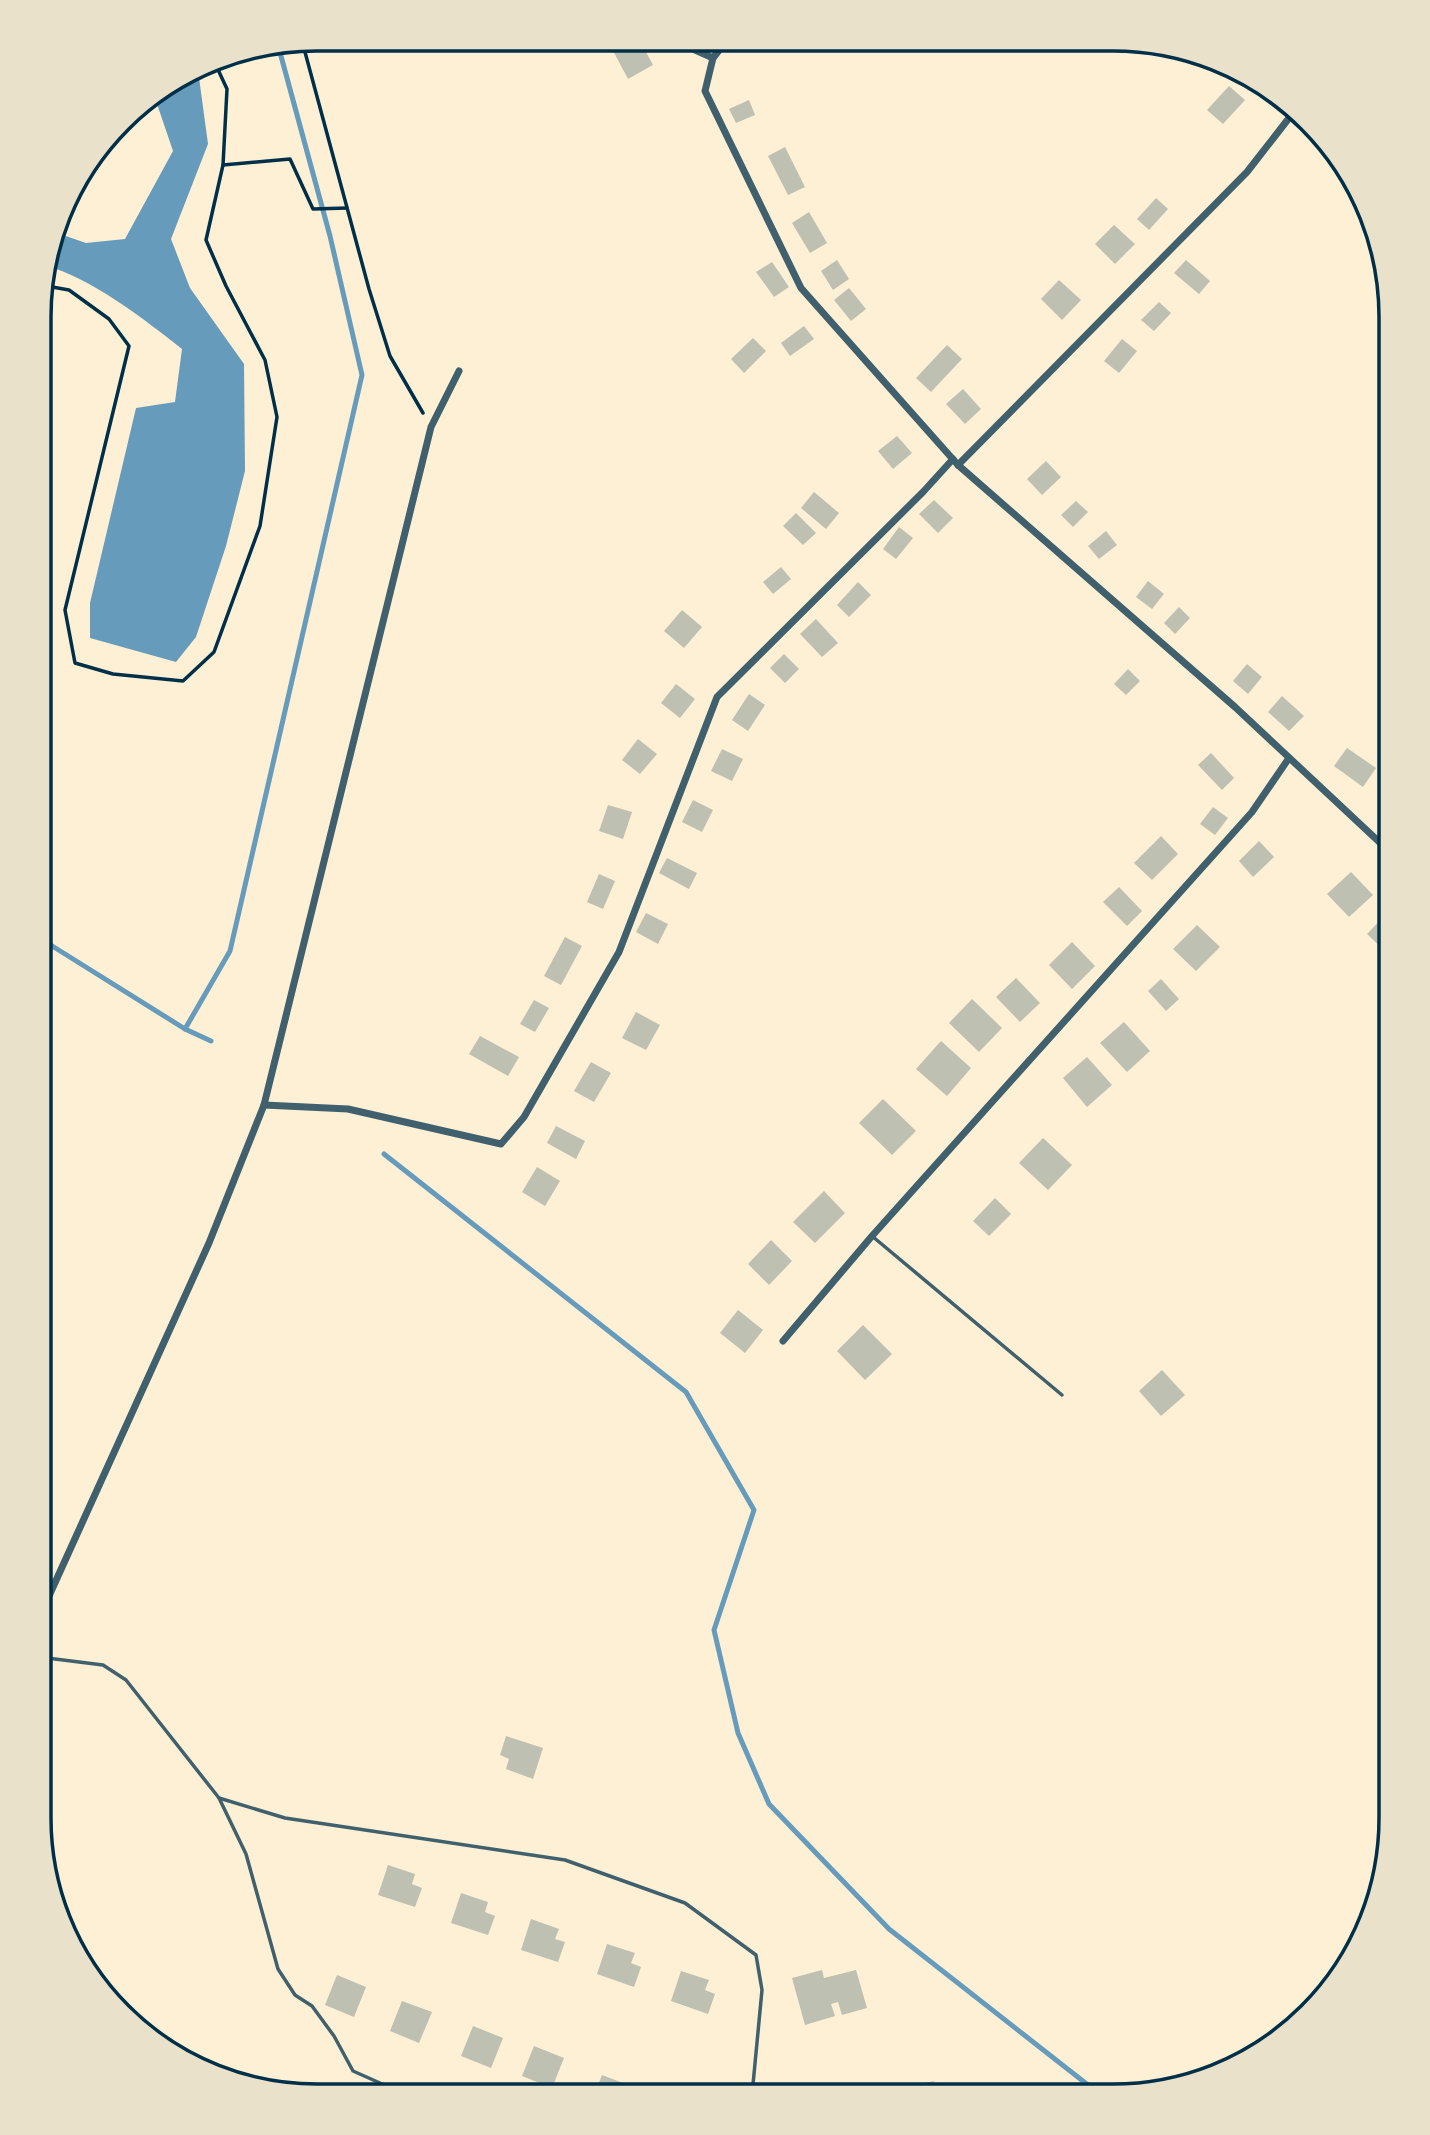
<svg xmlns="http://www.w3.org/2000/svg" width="1430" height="2135" viewBox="0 0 1430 2135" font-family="Rubik,sans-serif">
	<rect width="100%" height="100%" fill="#fdf0d5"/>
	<path fill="#669bbc" d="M198,70L208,144L171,239L190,288L244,364L245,471L226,546L196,637L176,662L90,638V603L136,408L175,402L182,349C147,321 88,276 46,266L57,233L86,243L125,239L173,151L154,95Z"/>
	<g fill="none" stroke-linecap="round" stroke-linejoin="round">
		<g stroke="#669bbc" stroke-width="5">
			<path d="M40,937L49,944L185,1029L211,1041"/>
			<path d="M185,1029L230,951L362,375L330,236L278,45"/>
			<path d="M384,1154L686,1392L754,1510L714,1630L738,1733L769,1804L889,1929L1102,2096"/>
		</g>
	</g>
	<g fill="#bec0b2">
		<path d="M625,39H639L653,65L628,79L611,47Z"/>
		<path d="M1229,86L1245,100L1223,124L1207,110Z"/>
		<path d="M749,100L755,115L736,123L729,109Z"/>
		<path d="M785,147L805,187L788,195L768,156Z"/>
		<path d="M1156,198L1168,209L1149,230L1137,219Z"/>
		<path d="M809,212L827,243L810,253L792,223Z"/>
		<path d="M1114,225L1135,244L1115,264L1095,244Z"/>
		<path d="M837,260L849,279L833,290L821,271Z"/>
		<path d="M1186,260L1210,281L1199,294L1174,273Z"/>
		<path d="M772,262L789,287L774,297L756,272Z"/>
		<path d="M1059,280L1081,300L1062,320L1041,299Z"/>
		<path d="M849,288L866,309L851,321L834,300Z"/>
		<path d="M1159,302L1171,313L1154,331L1141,320Z"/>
		<path d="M804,326L814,339L790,356L781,343Z"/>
		<path d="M753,338L766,351L744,373L731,359Z"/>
		<path d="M1122,339L1137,351L1119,373L1104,361Z"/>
		<path d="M947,345L962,359L931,392L916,378Z"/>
		<path d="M963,389L981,409L965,424L946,404Z"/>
		<path d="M897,436L912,453L893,469L878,451Z"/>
		<path d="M1046,461L1061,477L1042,495L1027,479Z"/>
		<path d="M814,492L839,513L826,529L801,508Z"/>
		<path d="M934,500L953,518L938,533L919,514Z"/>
		<path d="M1076,501L1088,512L1073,527L1061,515Z"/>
		<path d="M796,513L816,533L803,545L783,526Z"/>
		<path d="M899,527L913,538L896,559L883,549Z"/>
		<path d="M1106,531L1117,545L1099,559L1088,546Z"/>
		<path d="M781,567L791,579L773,594L763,582Z"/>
		<path d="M1148,581L1164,594L1152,609L1136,597Z"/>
		<path d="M858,582L871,595L849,617L837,605Z"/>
		<path d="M1179,607L1190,618L1175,634L1164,623Z"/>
		<path d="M682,610L702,627L684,648L664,631Z"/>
		<path d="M816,619L838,643L822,657L800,634Z"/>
		<path d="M784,654L799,669L785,683L770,668Z"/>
		<path d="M1247,664L1262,677L1248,694L1233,681Z"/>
		<path d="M1128,669L1140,681L1126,695L1114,684Z"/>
		<path d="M676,684L695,699L680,718L661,703Z"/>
		<path d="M749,694L765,705L748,731L732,720Z"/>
		<path d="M1282,696L1304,716L1289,731L1268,712Z"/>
		<path d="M638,739L657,754L640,774L622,760Z"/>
		<path d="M1347,748L1376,768L1363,787L1334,766Z"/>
		<path d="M722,749L743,759L732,781L711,771Z"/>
		<path d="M1211,753L1234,778L1222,790L1198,765Z"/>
		<path d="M693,800L713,810L702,832L682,822Z"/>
		<path d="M608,805L632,812L623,839L599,831Z"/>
		<path d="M1213,807L1228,818L1215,835L1200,824Z"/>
		<path d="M1161,836L1178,854L1152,880L1134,863Z"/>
		<path d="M1259,841L1274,857L1253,877L1239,861Z"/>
		<path d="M667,858L697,873L689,889L659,873Z"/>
		<path d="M1351,872L1373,895L1349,917L1327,894Z"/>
		<path d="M599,874L615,881L603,909L587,902Z"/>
		<path d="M1119,887L1142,911L1127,926L1103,902Z"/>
		<path d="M1388,912L1391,915V950L1388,954L1367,934Z"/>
		<path d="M646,913L668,924L658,944L636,932Z"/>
		<path d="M1197,925L1220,947L1196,971L1173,949Z"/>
		<path d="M565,937L582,946L561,985L544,976Z"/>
		<path d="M1072,942L1095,966L1072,989L1049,965Z"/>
		<path d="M1016,978L1040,1003L1020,1022L996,997Z"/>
		<path d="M1161,979L1179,999L1166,1011L1148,991Z"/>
		<path d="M972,999L1002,1028L979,1052L949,1023Z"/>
		<path d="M534,1000L549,1008L535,1032L520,1024Z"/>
		<path d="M636,1012L660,1025L646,1050L622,1038Z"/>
		<path d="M1124,1022L1150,1051L1127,1072L1100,1043Z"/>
		<path d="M480,1036L519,1057L508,1076L469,1054Z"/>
		<path d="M941,1041L971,1068L947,1096L916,1069Z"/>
		<path d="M1087,1057L1112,1085L1087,1107L1063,1078Z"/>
		<path d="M591,1062L611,1073L594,1102L574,1091Z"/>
		<path d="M883,1099L916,1131L892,1155L859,1123Z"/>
		<path d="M556,1126L585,1141L576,1159L547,1143Z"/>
		<path d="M1043,1138L1072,1165L1048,1190L1019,1163Z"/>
		<path d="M537,1167L560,1181L545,1206L522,1192Z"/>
		<path d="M824,1191L845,1213L815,1243L793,1222Z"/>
		<path d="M995,1198L1011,1214L989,1236L973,1221Z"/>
		<path d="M771,1240L792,1261L769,1285L748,1264Z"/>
		<path d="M738,1310L763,1330L745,1353L720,1333Z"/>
		<path d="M863,1325L892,1354L865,1380L837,1351Z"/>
		<path d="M1162,1370L1185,1395L1161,1416L1139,1391Z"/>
		<path d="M506,1736L543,1748L533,1779L506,1769L509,1759L500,1755Z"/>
		<path d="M388,1865L415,1874L412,1884L422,1888L415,1907L378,1895Z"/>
		<path d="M461,1893L488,1902L485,1912L495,1916L488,1935L451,1923Z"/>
		<path d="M531,1919L559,1929L555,1939L565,1942L558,1962L521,1950Z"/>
		<path d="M607,1944L635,1953L631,1963L641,1967L634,1987L597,1974Z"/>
		<path d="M822,1970L824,1978L856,1970L867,2008L842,2015L838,2002L831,2004L835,2016L805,2025L792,1978Z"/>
		<path d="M681,1971L709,1980L705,1990L715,1994L708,2014L671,2001Z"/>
		<path d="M337,1975L366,1987L354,2017L325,2005Z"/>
		<path d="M402,2001L432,2012L419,2043L390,2031Z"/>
		<path d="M473,2026L503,2038L491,2068L461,2056Z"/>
		<path d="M534,2046L564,2058L552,2088L522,2076Z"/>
		<path d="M602,2075L631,2086L628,2095H594Z"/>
		<path d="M934,2081L938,2096H904L902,2088Z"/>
		<path d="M354,2086L377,2094H351Z"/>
	</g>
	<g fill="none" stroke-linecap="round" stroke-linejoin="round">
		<g stroke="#003049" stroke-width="3.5">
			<path d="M302,41L369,289L390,356L423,413"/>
			<path d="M223,165L290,159L313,209L347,208"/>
			<path d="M41,285L69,290L109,319L129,346L65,610L75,663L113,674L183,681L214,652L260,526L277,417L265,360L226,286L206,240L223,165L227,89L214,61"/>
		</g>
		<g stroke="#3f606c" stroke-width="3.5">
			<path d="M872,1236L1062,1395"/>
			<path d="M39,1657L103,1665L126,1680L219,1798L285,1818L565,1860L685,1903L756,1955L762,1990L752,2095"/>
			<path d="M219,1798L246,1854L278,1969L295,1995L312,2006L334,2036L353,2071L407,2095"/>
		</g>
		<g stroke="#3f606c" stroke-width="7">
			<path d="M684,40L695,50L713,58"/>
			<path d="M727,40L713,58L705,91L801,288L958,465L1235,707L1391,853"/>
			<path d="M958,465L1247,172L1296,109"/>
			<path d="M264,1105L348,1109L501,1144L524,1117L619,952L717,697L923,492L953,459"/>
			<path d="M783,1341L872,1236L1252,812L1289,758"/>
			<path d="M39,1618L209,1243L264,1105L431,427L459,371"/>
		</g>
	</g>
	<path d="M0 0H1430V2135H0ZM317 51H1113A266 266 0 0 1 1379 317V1818A266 266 0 0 1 1113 2084H317A266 266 0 0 1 51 1818V317A266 266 0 0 1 317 51Z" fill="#e9e1ca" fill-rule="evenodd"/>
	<path fill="none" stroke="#003049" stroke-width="3.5" d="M317 51H1113A266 266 0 0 1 1379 317V1818A266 266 0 0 1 1113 2084H317A266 266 0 0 1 51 1818V317A266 266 0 0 1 317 51Z"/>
</svg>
